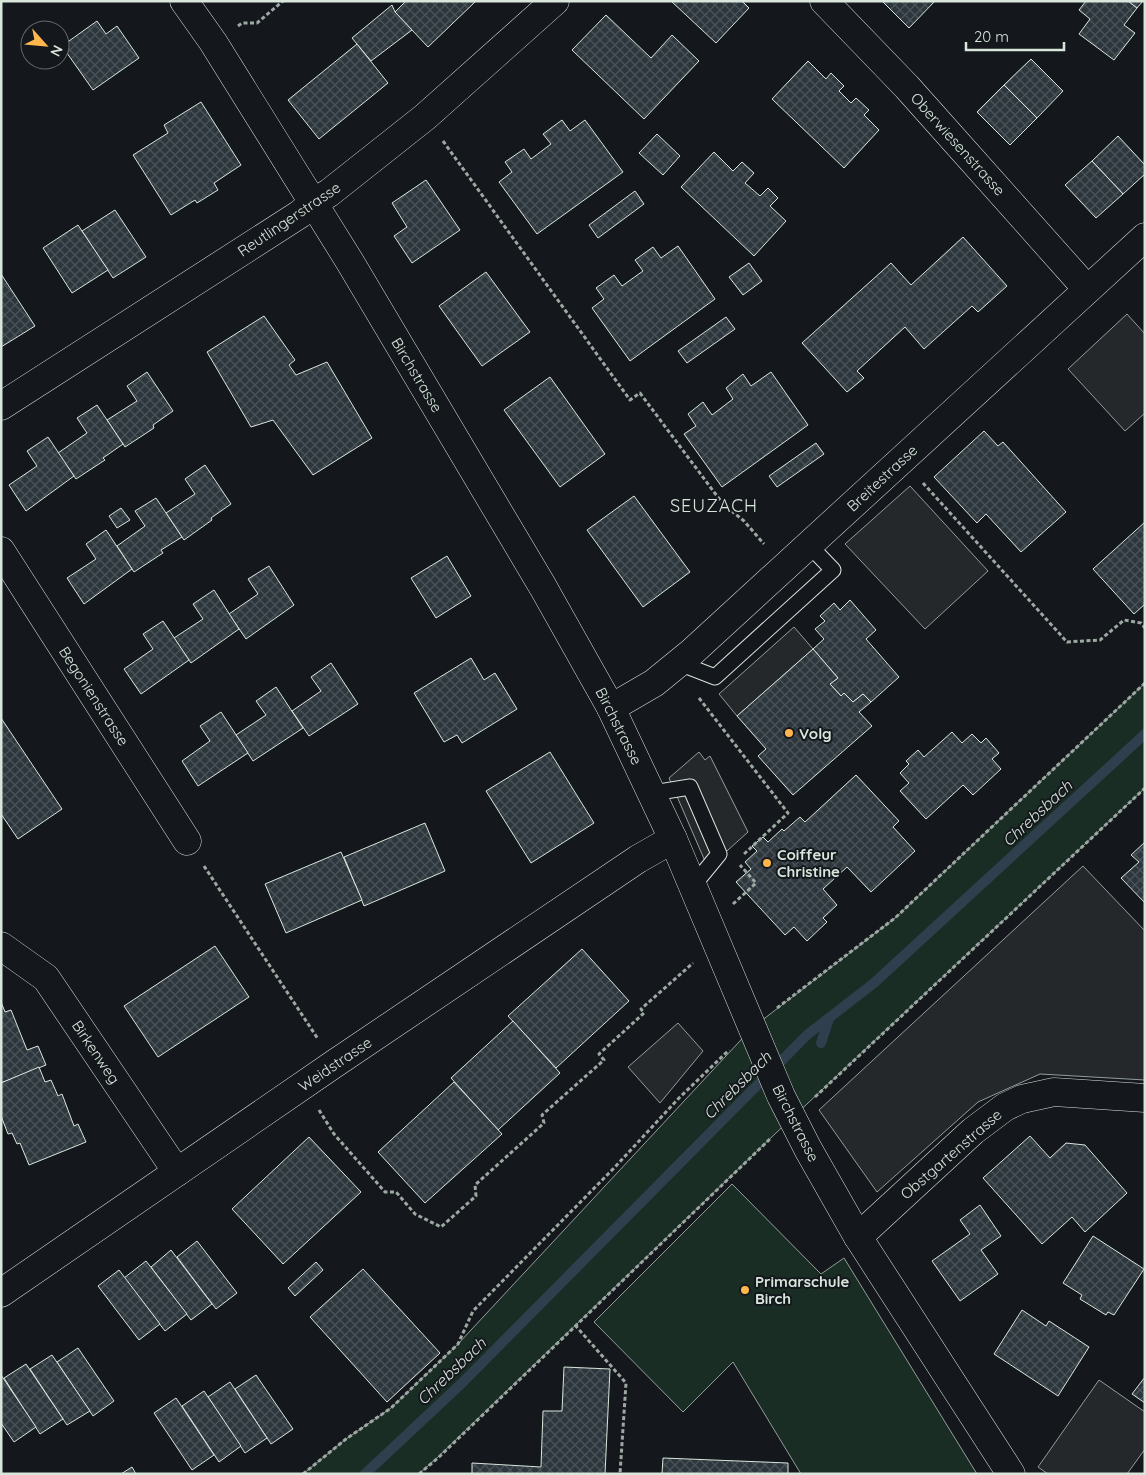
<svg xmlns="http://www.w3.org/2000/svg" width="1146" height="1475" viewBox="0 0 1146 1475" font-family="Quicksand,sans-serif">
	<defs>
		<pattern id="building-cross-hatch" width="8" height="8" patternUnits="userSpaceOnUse" patternTransform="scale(1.25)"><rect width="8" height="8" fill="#2c363c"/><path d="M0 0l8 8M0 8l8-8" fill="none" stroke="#4a5358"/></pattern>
	</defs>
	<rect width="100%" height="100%" fill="#14181c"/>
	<g fill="#1a2d24" stroke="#939e99">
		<path d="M1145,683V788L777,1132L439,1456L419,1474H303L346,1439L391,1408L458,1344L752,1028L895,918Z"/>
		<path d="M732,1184L821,1274L844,1258L977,1474H801L733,1362L683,1412L594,1322Z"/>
	</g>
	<g fill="#24282b" stroke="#939e99">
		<path d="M1127,314L1145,334V413L1125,431L1068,369Z"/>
		<path d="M910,486L988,571L925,629L845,544Z"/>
		<path d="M794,627L813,649L737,716L719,694Z"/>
		<path d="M699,752L705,760L710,756L748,832L708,868L669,778Z"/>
		<path d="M1083,866L1145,931V1080L1040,1074L978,1102L877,1192L819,1110Z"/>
		<path d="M678,1023L703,1051L660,1103L628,1067Z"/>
		<path d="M1099,1380L1145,1412V1449L1127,1474H1048L1038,1467Z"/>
	</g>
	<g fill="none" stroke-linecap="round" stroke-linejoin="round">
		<g stroke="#2f3f4d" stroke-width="10">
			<path d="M821,1043L829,1019"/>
			<path d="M365,1474L461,1384L807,1035L874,983L1145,734"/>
		</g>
	</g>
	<g fill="url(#building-cross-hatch)" stroke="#d8e6dc">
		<path d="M406,1H476L428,47L395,12Z"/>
		<path d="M671,1H742L749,8L716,43Z"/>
		<path d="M882,1H935L909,28Z"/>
		<path d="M1086,1H1128L1137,8L1124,25L1135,33L1114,60L1079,34L1090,19L1079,10Z"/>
		<path d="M1128,1H1143L1137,8Z"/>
		<path d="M392,5L395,12L412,30L371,61L352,38Z"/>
		<path d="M606,15L651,58L672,35L699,61L644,119L572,50Z"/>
		<path d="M97,21L106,34L117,26L139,58L93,90L62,46Z"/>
		<path d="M357,44L388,83L319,139L288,100Z"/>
		<path d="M1031,59L1063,91L1037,118L1004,85Z"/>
		<path d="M808,61L826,79L831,73L844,86L839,91L851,103L856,98L869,110L864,115L879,130L844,168L772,99Z"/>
		<path d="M1004,85L1037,118L1010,145L977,112Z"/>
		<path d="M201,102L241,165L214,183L218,190L197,203L195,200L171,215L133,155L168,133L164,125Z"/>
		<path d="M562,120L570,131L585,120L623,172L537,234L499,182L512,172L505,162L524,149L531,159L551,144L543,134Z"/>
		<path d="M657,134L680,156L663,175L639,153Z"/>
		<path d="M1118,136L1145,165V174L1123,194L1092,161Z"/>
		<path d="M714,152L733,171L742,162L754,173L745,183L760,196L768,188L778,198L770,206L786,221L754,256L681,187Z"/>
		<path d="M1092,161L1123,194L1096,218L1065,185Z"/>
		<path d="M426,180L460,230L412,263L394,236L407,227L392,203Z"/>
		<path d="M635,191L644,204L598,238L589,225Z"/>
		<path d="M115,210L146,257L113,278L82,231Z"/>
		<path d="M78,225L108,270L72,293L43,248Z"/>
		<path d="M963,237L1007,286L978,312L972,306L924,349L905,327L857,371L864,378L847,392L802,343L891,263L911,285Z"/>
		<path d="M678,246L715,299L630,361L592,308L604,299L596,288L614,275L622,286L643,271L635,260L653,247L661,258Z"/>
		<path d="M749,263L762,281L743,295L729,277Z"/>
		<path d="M486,272L530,332L482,366L439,306Z"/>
		<path d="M1,274L35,326L1,347Z"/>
		<path d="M264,316L295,360L289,365L296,375L327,362L372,438L313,475L273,420L251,427L207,352Z"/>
		<path d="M726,317L735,329L687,363L678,351Z"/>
		<path d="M147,372L173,411L153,425L154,428L125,447L107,420L137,401L127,386Z"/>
		<path d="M771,372L808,425L722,487L684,434L696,426L688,414L703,402L712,415L733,399L726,388L743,374L751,386Z"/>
		<path d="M550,377L605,454L560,487L504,410Z"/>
		<path d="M97,405L123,444L103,458L105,460L76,479L58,453L87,433L77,418Z"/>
		<path d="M984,431L998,446L1003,442L1066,512L1021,552L986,514L977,523L934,477Z"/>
		<path d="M48,437L74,476L26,511L9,485L37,466L27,451Z"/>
		<path d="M816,443L824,454L777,487L769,476Z"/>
		<path d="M205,465L231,504L211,518L212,520L184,540L166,513L195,494L185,479Z"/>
		<path d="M634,496L690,572L643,607L587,530Z"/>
		<path d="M156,498L182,537L161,550L163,553L134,572L117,546L145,526L135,511Z"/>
		<path d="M121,508L130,520L117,528L109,516Z"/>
		<path d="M1145,522V604L1134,614L1093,569Z"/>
		<path d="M106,530L132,569L84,604L67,578L96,559L86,544Z"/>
		<path d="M447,556L471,596L436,618L411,578Z"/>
		<path d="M269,566L294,605L246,639L229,614L258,594L248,579Z"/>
		<path d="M214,590L239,629L191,663L174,638L203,619L193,604Z"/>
		<path d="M850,600L876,630L866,639L899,677L871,702L863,694L853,702L844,693L841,696L830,684L838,678L813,649L824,639L815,629L825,621L820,616L834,603L840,610Z"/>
		<path d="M163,621L189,660L141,694L124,669L153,649L143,634Z"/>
		<path d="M813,649L838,678L830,684L841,696L844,693L853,702L863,694L871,702L859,712L872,726L793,795L758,756L766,749L737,716Z"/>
		<path d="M471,658L484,680L495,673L517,709L462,743L457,735L444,742L414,693Z"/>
		<path d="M331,663L358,704L309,736L292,711L321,691L311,677Z"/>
		<path d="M276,687L303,728L253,761L236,735L266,715L256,701Z"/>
		<path d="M221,712L248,753L198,786L182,761L210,741L200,726Z"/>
		<path d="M1,718L62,809L18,839L1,814Z"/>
		<path d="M952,732L962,743L972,734L981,743L986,738L999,753L992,759L1001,769L973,795L963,785L926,819L900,791L909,783L900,773L909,764L906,761L918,750L924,757Z"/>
		<path d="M550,752L594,823L531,863L486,791Z"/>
		<path d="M856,775L899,821L893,827L915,851L871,892L847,867L823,889L837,905L823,918L827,922L807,941L794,927L785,935L736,882L751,869L745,862L757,851L752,846L763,837L768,842L782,829L784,831L800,817L805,822Z"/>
		<path d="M425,823L445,871L364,906L344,857Z"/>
		<path d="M1145,842V903L1121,878L1139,862L1131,855Z"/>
		<path d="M341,852L362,900L286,933L265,884Z"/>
		<path d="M215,946L249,997L158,1057L124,1006Z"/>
		<path d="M582,949L629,1001L556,1068L508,1016Z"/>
		<path d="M1,1002L5,1012L11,1010L27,1050L38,1046L46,1065L1,1083Z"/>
		<path d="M513,1021L560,1073L498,1130L451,1078Z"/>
		<path d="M39,1067L45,1082L51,1080L58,1096L62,1094L74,1126L78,1124L86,1142L29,1165L20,1143L17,1144L12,1133L8,1134L1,1116V1083Z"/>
		<path d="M454,1082L502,1134L425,1203L378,1152Z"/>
		<path d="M1030,1136L1050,1158L1066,1143L1085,1145L1127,1193L1085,1232L1072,1217L1042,1244L983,1178Z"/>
		<path d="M309,1137L361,1192L283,1264L232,1209Z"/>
		<path d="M980,1205L1001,1236L981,1250L998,1274L960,1301L932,1261L970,1234L960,1220Z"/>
		<path d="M1093,1236L1144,1269L1114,1315L1108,1312L1106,1315L1080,1299L1082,1295L1063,1283Z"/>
		<path d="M197,1241L237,1293L216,1309L177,1257Z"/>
		<path d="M171,1250L212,1304L191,1320L151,1267Z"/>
		<path d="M146,1261L187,1314L165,1331L124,1278Z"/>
		<path d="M316,1262L323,1270L295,1296L288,1288Z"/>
		<path d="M363,1269L440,1353L387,1402L310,1317Z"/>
		<path d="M119,1270L160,1324L139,1340L98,1286Z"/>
		<path d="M1022,1310L1046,1326L1049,1321L1089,1347L1058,1396L994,1354Z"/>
		<path d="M78,1348L114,1401L93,1416L57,1362Z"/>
		<path d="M52,1355L90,1411L67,1425L30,1369Z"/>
		<path d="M26,1364L63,1419L40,1434L4,1378Z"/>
		<path d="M564,1367L610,1369L605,1474H472V1463L541,1467L543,1411H562Z"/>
		<path d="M1,1375L36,1427L14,1442L1,1423Z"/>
		<path d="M256,1375L293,1429L271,1444L235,1389Z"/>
		<path d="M1145,1377V1403L1132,1394Z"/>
		<path d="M230,1382L267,1438L245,1453L208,1397Z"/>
		<path d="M204,1391L241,1446L219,1462L182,1406Z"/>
		<path d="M176,1398L214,1455L192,1470L154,1413Z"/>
		<path d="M663,1458L788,1463V1474H662Z"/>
		<path d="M132,1467L136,1474H121Z"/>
	</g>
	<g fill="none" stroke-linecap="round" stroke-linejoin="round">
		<g stroke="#d8e6dc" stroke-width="17">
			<g id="service">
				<path d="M679,663L715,677L833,570L809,545"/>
				<path d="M653,793L690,787L719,854L692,887"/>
			</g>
		</g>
		<g stroke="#d8e6dc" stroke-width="29">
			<g id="minor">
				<path d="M184,1L213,42L350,262L543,587L611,708L673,839L781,1096L808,1149L858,1237L1011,1474"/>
				<path d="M824,1L907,87L1087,289"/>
				<path d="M1,406L300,214L314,202L329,193L425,117L555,1"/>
				<path d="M1,551L187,841"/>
				<path d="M611,708L654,683L692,652L1145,237"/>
				<path d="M1,946L46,978L177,1172"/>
				<path d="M858,1237L973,1131L1005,1107L1022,1099L1054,1092L1145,1098"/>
				<path d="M1,1293L334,1064L638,859L673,839"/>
			</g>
		</g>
		<g stroke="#9da8a2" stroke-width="3" stroke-dasharray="4 2.5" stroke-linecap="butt">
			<path d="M238,26L242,23H257L283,1"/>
			<path d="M443,141L630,400L640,393L723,504L744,521L764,544"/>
			<path d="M923,483L1067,642L1100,640L1124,620L1141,623L1145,628"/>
			<path d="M699,698L788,813L743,855"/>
			<path d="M204,866L318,1039"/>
			<path d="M733,904L756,883L740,865"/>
			<path d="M777,1008L895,918L1145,683"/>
			<path d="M815,1097L1145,788"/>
			<path d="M319,1110L334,1134L385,1192H396L415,1214L441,1227L476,1196L475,1185L544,1123L542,1115L604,1060L599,1054L644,1013L641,1009L693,963"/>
			<path d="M575,1325L626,1383L620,1474"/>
			<path d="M303,1474L346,1439L391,1408L458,1344L473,1311L614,1168L679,1098L729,1050"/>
			<path d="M419,1474L439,1457L770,1139"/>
		</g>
		<use href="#service" stroke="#14181c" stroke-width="15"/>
		<use href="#minor" stroke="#14181c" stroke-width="28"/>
	</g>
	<g fill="#ffb74d" stroke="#14181c" stroke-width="2">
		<circle cx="789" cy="733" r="5"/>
		<circle cx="767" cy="863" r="5"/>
		<circle cx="745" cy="1290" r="5"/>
	</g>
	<g text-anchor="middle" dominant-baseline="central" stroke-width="4" stroke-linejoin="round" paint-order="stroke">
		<g font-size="15" fill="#d8e6dc" stroke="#14181c">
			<text transform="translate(958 144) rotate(48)">Oberwiesenstrasse</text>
			<text transform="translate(289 219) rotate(-34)">Reutlingerstrasse</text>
			<text transform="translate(417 375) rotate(59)">Birchstrasse</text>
			<text transform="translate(882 478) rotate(-43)">Breitestrasse</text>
			<text transform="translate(94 696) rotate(57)">Begonienstrasse</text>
			<text transform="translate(619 726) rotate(63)">Birchstrasse</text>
			<text transform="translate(96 1052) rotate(56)">Birkenweg</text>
			<text transform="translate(335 1064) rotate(-34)">Weidstrasse</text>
			<text transform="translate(796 1123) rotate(63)">Birchstrasse</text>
			<text transform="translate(951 1154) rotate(-41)">Obstgartenstrasse</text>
		</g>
		<g font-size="15" font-weight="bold" fill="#d8e6dc" stroke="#14181c" text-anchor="start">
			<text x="799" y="733">Volg</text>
			<text x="777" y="854">Coiffeur<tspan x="777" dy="17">Christine</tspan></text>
			<text x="755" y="1281">Primarschule<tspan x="755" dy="17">Birch</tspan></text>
		</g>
		<g font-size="16" font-style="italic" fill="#d8e6dc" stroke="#14181c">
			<text transform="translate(1037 813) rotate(-43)">Chrebsbach</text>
			<text transform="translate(737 1085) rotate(-45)">Chrebsbach</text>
			<text transform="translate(451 1371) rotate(-44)">Chrebsbach</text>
		</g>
		<g font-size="18" letter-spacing="1" fill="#d8e6dc" stroke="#14181c">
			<text x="714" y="505">SEUZACH</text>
		</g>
	</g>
	<rect width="1146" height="1475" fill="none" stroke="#d8e6dc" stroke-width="5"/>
	<g transform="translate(45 45) rotate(117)"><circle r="24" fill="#14181c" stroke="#626a69"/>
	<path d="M0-4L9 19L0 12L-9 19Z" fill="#ffb74d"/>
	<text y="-8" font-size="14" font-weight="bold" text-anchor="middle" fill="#d8e6dc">N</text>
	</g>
	<path d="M966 42v8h98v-8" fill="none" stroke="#d8e6dc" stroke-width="2.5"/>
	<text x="974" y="42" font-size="15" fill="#d8e6dc" stroke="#14181c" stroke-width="4" paint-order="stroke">20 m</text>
</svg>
